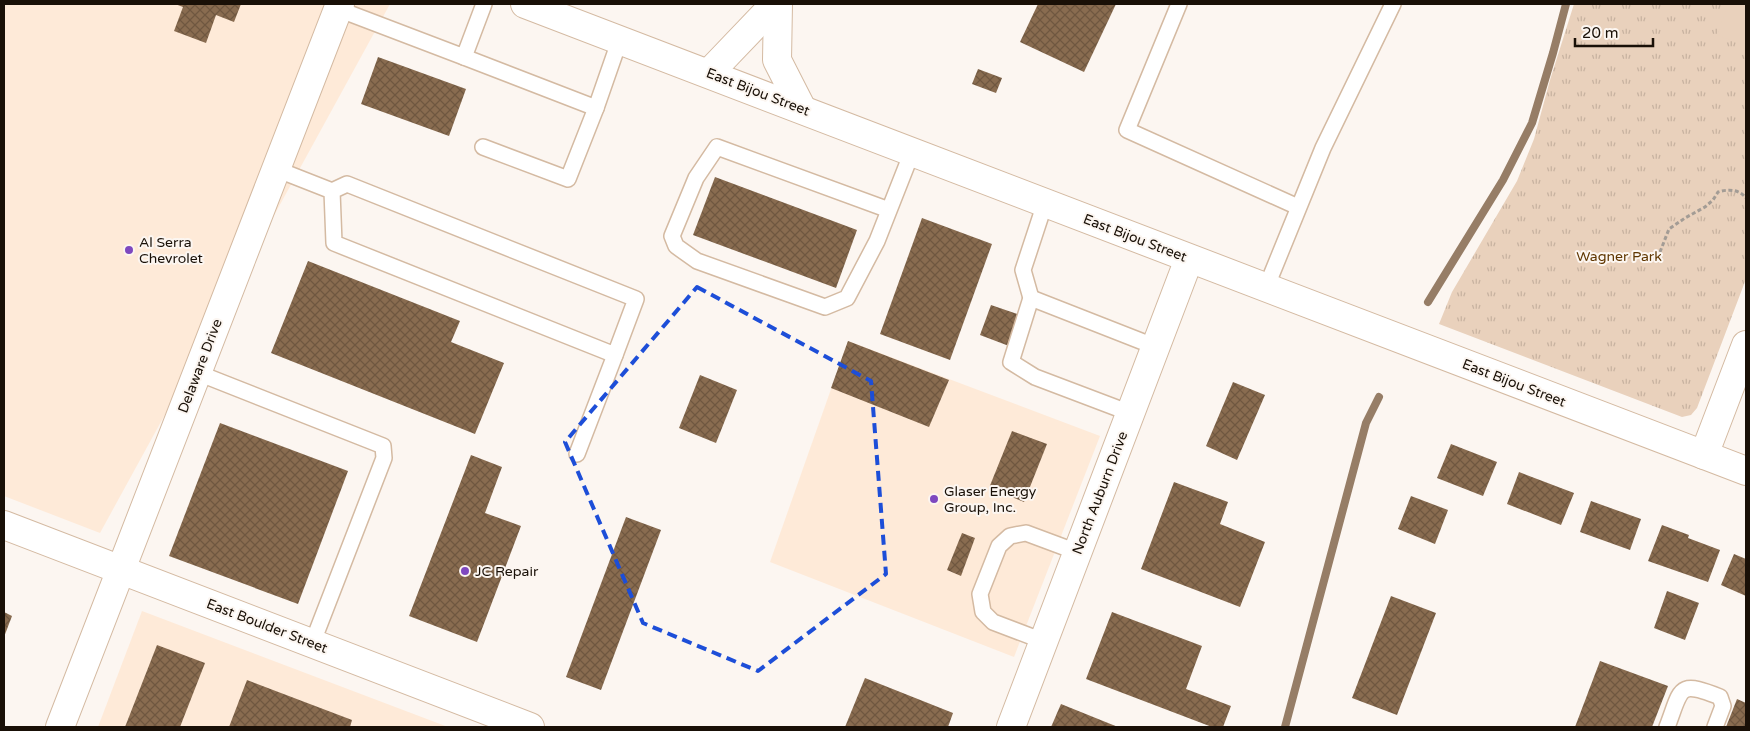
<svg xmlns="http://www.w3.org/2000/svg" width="1750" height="731" viewBox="0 0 1750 731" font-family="'Varela Round',sans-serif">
	<defs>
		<pattern id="park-tufts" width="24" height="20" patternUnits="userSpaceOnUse" patternTransform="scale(1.25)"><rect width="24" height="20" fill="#e9d1bc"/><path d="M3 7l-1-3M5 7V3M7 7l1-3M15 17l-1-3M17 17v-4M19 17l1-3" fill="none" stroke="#c7b2a0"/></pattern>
		<pattern id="building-cross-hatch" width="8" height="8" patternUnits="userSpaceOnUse" patternTransform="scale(1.25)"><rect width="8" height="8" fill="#896c50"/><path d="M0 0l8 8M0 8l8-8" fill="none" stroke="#6f5740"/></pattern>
	</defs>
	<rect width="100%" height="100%" fill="#fcf6f1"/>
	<g fill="#feead8">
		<path d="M4,4H390L100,533L4,496Z"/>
		<path d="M848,341L1100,436L1014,657L770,562Z"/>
		<path d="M142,611L448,727H98Z"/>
	</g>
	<path fill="url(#park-tufts)" d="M1574,4H1746V279L1697,408L1691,415L1682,417L1439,324L1452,292L1517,181L1534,139L1550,80Z"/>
	<path fill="#e9d1bc" d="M1728,4H1746V46L1717,35Z"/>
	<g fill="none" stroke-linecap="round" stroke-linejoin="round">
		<g stroke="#967d66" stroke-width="8">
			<path d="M1428,302L1503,180L1532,123L1553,53L1566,4"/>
			<path d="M1285,727L1366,423L1379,397"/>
		</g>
	</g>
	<g fill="url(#building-cross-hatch)">
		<path d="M175,4H241L234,22L216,15L206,43L174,31L183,7Z"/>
		<path d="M1038,4H1116L1084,72L1020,42Z"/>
		<path d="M378,57L466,89L449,136L361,104Z"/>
		<path d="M978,69L1002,78L996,93L972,84Z"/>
		<path d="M715,177L857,230L836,288L693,235Z"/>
		<path d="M922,218L992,244L950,360L880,334Z"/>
		<path d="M308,261L460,321L451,342L504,363L475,434L271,353Z"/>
		<path d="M991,305L1020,315L1009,346L980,335Z"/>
		<path d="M848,341L949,380L929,427L831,388Z"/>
		<path d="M700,375L737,390L716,443L679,428Z"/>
		<path d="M1233,382L1265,395L1237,460L1206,446Z"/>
		<path d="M220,423L348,471L298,604L169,556Z"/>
		<path d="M1012,431L1047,444L1024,502L989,488Z"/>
		<path d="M1451,444L1497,462L1483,496L1437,478Z"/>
		<path d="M471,455L502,467L485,513L521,526L477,642L409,616Z"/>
		<path d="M1519,472L1574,493L1561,525L1507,504Z"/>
		<path d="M1174,482L1228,502L1220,524L1265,542L1240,607L1141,569Z"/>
		<path d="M1411,496L1448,510L1435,544L1398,529Z"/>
		<path d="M1591,501L1641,519L1630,550L1580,532Z"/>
		<path d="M626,517L661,530L601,690L566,677Z"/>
		<path d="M1662,525L1689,535L1688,538L1720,550L1708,582L1648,561Z"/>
		<path d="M962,533L975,538L961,576L947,570Z"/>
		<path d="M1734,554L1746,559V596L1721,585Z"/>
		<path d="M1667,591L1699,603L1685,640L1654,628Z"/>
		<path d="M1391,596L1436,613L1397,715L1352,698Z"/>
		<path d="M4,612L12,616L4,637Z"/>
		<path d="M1112,612L1202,646L1186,689L1231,706L1223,727H1212L1086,679Z"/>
		<path d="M157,645L205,663L180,727H125Z"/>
		<path d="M1600,661L1668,686L1652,727H1575Z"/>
		<path d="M865,678L953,713L948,727H845Z"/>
		<path d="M247,680L352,720L350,727H229Z"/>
		<path d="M1737,699L1746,703V727H1726Z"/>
		<path d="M1061,704L1118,727H1051Z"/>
	</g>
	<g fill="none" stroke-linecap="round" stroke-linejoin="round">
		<g stroke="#d4baa2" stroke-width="18">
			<g id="service">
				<path d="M1179,4L1127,130L1298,207"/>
				<path d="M338,9L464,57L484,4"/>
				<path d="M464,57L596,108L620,39"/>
				<path d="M483,147L568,179L596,108"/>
				<path d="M276,169L332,191L347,184L636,299L615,355L334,243L332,191"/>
				<path d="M889,210L717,147L696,178L672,236L676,246L697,261L825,307L847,298L877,241L912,152"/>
				<path d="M1266,288L1323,148L1393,4"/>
				<path d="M1031,298L1023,270L1045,203"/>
				<path d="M198,373L383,446L384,458L312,644"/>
				<path d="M1130,413L1035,377L1011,362L1031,298L1156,347"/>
				<path d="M577,454L615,355"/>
				<path d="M1043,641L993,622L983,612L980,594L999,546L1010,536L1026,533L1077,552"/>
				<path d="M1667,727C1682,688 1677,680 1720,697L1723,706L1715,727"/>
			</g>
		</g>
		<g stroke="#d4baa2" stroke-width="30">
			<g id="minor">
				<path d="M778,4L777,60L802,109"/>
				<path d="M709,73L775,4"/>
				<path d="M1704,455L1746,345"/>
				<path d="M4,525L530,727"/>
				<path d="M60,727L340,4"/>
				<path d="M1011,727L1189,259"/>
			</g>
		</g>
		<g stroke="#d4baa2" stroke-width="30">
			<path id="tertiary" d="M525,4L1746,471"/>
		</g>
		<path stroke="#a39c95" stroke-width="3" stroke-dasharray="4 2.5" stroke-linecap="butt" d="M1660,252L1669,229L1685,218L1705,207L1713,200L1718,192C1728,189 1739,189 1746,198"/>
		<use href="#service" stroke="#fff" stroke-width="15"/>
		<use href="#minor" stroke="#fff" stroke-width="28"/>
		<use href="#tertiary" stroke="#fff" stroke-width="28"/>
	</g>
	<path fill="none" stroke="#1d4ed8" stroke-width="4" stroke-dasharray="10 6" stroke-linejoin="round" d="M697,287L871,381L886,574L758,671L643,623L565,442Z"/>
	<g fill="#7e48bf" stroke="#fcf6f1" stroke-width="2">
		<circle cx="129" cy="250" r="5"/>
		<circle cx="934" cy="499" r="5"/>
		<circle cx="465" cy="571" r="5"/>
	</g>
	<g text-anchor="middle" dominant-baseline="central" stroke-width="4" stroke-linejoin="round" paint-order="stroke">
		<g font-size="14" fill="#191007" stroke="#fcf6f1">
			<text transform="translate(758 92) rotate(21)">East Bijou Street</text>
			<text transform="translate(1135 238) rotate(21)">East Bijou Street</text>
			<text transform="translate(200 366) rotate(-69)">Delaware Drive</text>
			<text transform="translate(1514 383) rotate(21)">East Bijou Street</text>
			<text transform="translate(1100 493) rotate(-69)">North Auburn Drive</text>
			<text transform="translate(267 626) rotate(21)">East Boulder Street</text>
		</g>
		<g font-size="14" fill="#191007" stroke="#fcf6f1" text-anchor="start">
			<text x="139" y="242">Al Serra<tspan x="139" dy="16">Chevrolet</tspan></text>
			<text x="944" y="491">Glaser Energy<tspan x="944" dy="16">Group, Inc.</tspan></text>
			<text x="475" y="571">JC Repair</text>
		</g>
		<g font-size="14" fill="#5f3601" stroke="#fcf6f1">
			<text x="1619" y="256">Wagner Park</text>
		</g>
	</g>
	<rect width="1750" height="731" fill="none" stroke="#191007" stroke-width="10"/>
	<path d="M1575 38v8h78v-8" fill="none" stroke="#191007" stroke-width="2.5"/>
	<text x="1582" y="38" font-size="15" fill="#191007" stroke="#fcf6f1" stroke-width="4" paint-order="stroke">20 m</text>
</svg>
